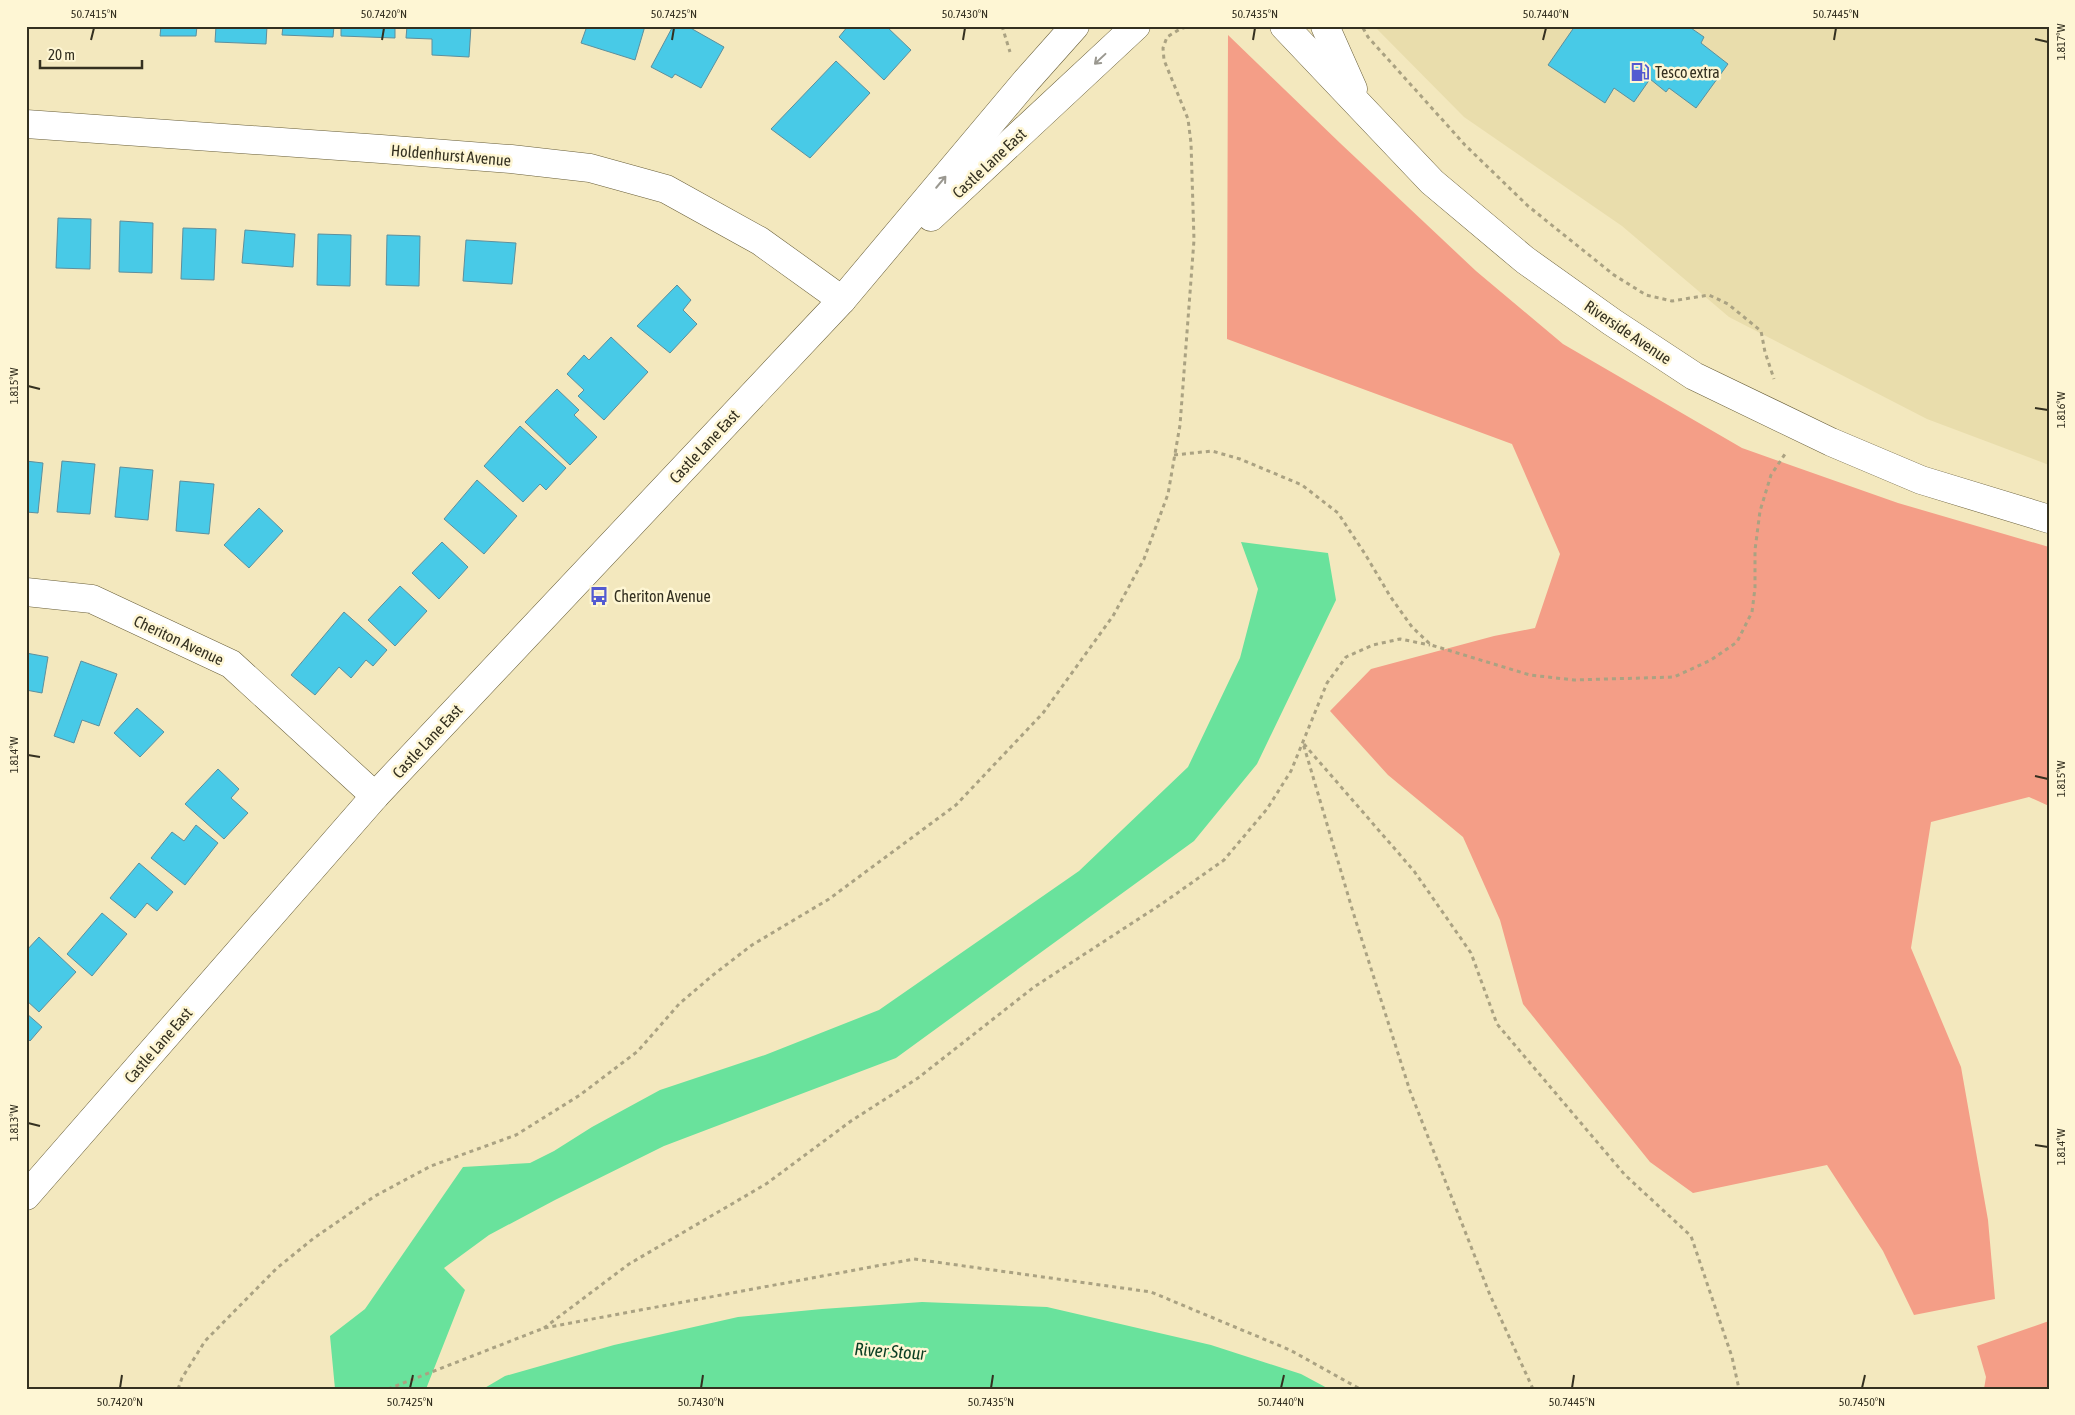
<svg xmlns="http://www.w3.org/2000/svg" width="2075" height="1415" viewBox="0 0 2075 1415" font-family="'Asap Condensed',sans-serif">
	<rect width="100%" height="100%" fill="#f3e8be"/>
	<path fill="#e9ddac" d="M1374,26H2049V465L1927,419L1729,317L1622,226L1464,117Z"/>
	<g fill="#f49e87">
		<path d="M1228,35L1340,143L1476,271L1563,344L1742,448L1898,503L2049,547V806L2029,797L1931,822L1911,948L1961,1067L1988,1220L1995,1299L1914,1315L1883,1251L1827,1165L1693,1193L1650,1162L1523,1004L1500,920L1463,837L1388,775L1330,711L1371,669L1494,636L1535,628L1560,554L1512,444L1227,339Z"/>
		<path d="M2049,1321V1389H1984L1986,1377L1977,1346Z"/>
	</g>
	<g fill="#69e29c">
		<path d="M1241,542L1328,553L1336,600L1257,764L1194,841L896,1058L664,1146L555,1200L489,1235L444,1268L465,1290L426,1389H335L330,1336L365,1309L463,1167L530,1163L554,1151L592,1127L660,1090L765,1055L879,1010L1079,871L1188,767L1240,658L1258,589Z"/>
		<path d="M922,1302L1047,1307L1211,1345L1301,1374L1329,1389H483L505,1376L614,1345L738,1317L822,1309Z"/>
	</g>
	<g fill="#48cae7" stroke="#5e8f9c">
		<path d="M161,26H197L196,36H160Z"/>
		<path d="M216,26H267L266,44L215,42Z"/>
		<path d="M283,26H334L333,37L282,35Z"/>
		<path d="M341,26H395V38L341,36Z"/>
		<path d="M407,26H471L469,57L432,55V39L406,38Z"/>
		<path d="M587,26H645L635,60L581,43Z"/>
		<path d="M673,26H687L724,47L701,88L675,74L672,78L651,67Z"/>
		<path d="M848,26H886L911,50L884,80L839,37Z"/>
		<path d="M1575,26H1688L1704,37L1701,43L1728,64L1696,108L1669,88L1666,92L1650,79L1634,102L1614,88L1605,103L1548,65Z"/>
		<path d="M836,61L870,93L810,158L771,129Z"/>
		<path d="M58,218L91,219L90,269L56,268Z"/>
		<path d="M120,221L153,223L152,273L119,272Z"/>
		<path d="M183,228L216,229L214,280L181,279Z"/>
		<path d="M245,230L295,234L293,267L242,263Z"/>
		<path d="M318,234L351,235L350,286L317,285Z"/>
		<path d="M387,235L420,236L419,286L386,285Z"/>
		<path d="M466,240L516,243L512,284L463,281Z"/>
		<path d="M677,285L691,300L683,310L697,324L670,353L637,326Z"/>
		<path d="M611,337L648,372L604,420L578,396L584,390L567,374L584,355L589,360Z"/>
		<path d="M557,389L579,410L574,415L597,437L570,465L525,422Z"/>
		<path d="M520,426L566,468L546,490L540,484L523,502L484,466Z"/>
		<path d="M26,461L43,463L38,513L26,512Z"/>
		<path d="M62,461L95,464L90,514L57,512Z"/>
		<path d="M120,467L153,470L148,520L115,517Z"/>
		<path d="M477,480L517,516L484,554L444,519Z"/>
		<path d="M180,481L214,484L209,534L176,531Z"/>
		<path d="M259,508L283,531L249,568L224,545Z"/>
		<path d="M442,542L468,567L439,599L412,573Z"/>
		<path d="M400,586L427,611L395,646L368,620Z"/>
		<path d="M344,612L387,650L373,666L366,660L351,678L339,667L315,695L291,675Z"/>
		<path d="M26,653L48,657L42,693L26,690Z"/>
		<path d="M81,661L117,674L99,726L82,720L74,743L54,736Z"/>
		<path d="M137,708L164,732L140,757L114,733Z"/>
		<path d="M218,769L239,789L231,798L248,813L224,839L185,804Z"/>
		<path d="M196,825L218,843L185,885L151,858L172,832L184,841Z"/>
		<path d="M139,863L173,892L157,911L147,903L135,918L110,898Z"/>
		<path d="M102,913L127,934L92,976L67,954Z"/>
		<path d="M39,937L76,972L39,1012L26,1000V951Z"/>
		<path d="M26,1013L42,1027L30,1041L26,1037Z"/>
	</g>
	<g fill="none" stroke-linecap="round" stroke-linejoin="round">
		<g stroke="#685e39" stroke-width="29">
			<g id="minor">
				<path d="M1284,26L1432,182L1525,260L1612,322L1694,376L1831,442L1921,480L2049,519"/>
				<path d="M1325,26L1353,89"/>
				<path d="M26,124L381,149L511,159L590,168L666,189L760,241L842,300"/>
				<path d="M26,592L92,599L231,664L375,796"/>
			</g>
		</g>
		<g stroke="#685e39" stroke-width="29">
			<g id="primary">
				<path d="M931,217L1136,26"/>
				<path d="M26,1196L375,796L842,300L1026,81L1075,26"/>
			</g>
		</g>
		<g stroke="#aaa282" stroke-width="3" stroke-dasharray="4 4" stroke-linecap="butt">
			<path d="M1002,26L1010,52"/>
			<path d="M1363,28L1368,37L1465,145L1528,206L1614,275L1646,295L1672,301L1709,295L1728,304L1761,331L1765,352L1774,379"/>
			<path d="M1174,455L1212,451L1240,459L1302,485L1338,513L1365,554L1390,596L1412,627L1431,645L1530,675L1574,680L1674,677L1711,660L1737,642L1752,612L1755,588V550L1760,511L1771,475L1785,454"/>
			<path d="M544,1328L629,1264L766,1184L851,1121L918,1078L1034,987L1163,903L1224,860L1267,809L1291,771L1327,683L1346,657L1373,645L1400,639L1430,645"/>
			<path d="M178,1389L182,1378L205,1341L277,1268L314,1238L375,1196L431,1166L516,1135L580,1095L638,1051L679,1004L713,975L752,945L829,899L956,805L1043,713L1113,616L1144,559L1168,494L1180,425L1194,240L1191,143L1188,119L1164,60L1163,48L1167,37L1180,29L1190,26"/>
			<path d="M388,1389L544,1328L914,1259L1151,1292L1290,1350L1360,1389"/>
			<path d="M1533,1389L1490,1295L1410,1091L1353,912L1303,743L1414,871L1471,953L1497,1024L1625,1175L1691,1236L1732,1357L1739,1389"/>
		</g>
		<use href="#minor" stroke="#fff" stroke-width="28"/>
		<use href="#primary" stroke="#fff" stroke-width="28"/>
	</g>
	<defs><path id="oneway-shaft" d="M-6 0H5M1.5-3L5.5 0L1.5 3" fill="none" stroke-width="1.6" stroke-linecap="round" stroke-linejoin="round" transform="scale(1.25)"/></defs>
	<g stroke="#9a9890">
		<use href="#oneway-shaft" transform="translate(1100 59) rotate(137)"/>
		<use href="#oneway-shaft" transform="translate(941 182) rotate(-50)"/>
	</g>
	<path fill="none" stroke="#343020" stroke-width="2" d="M2035,39L2048,42M91,40L94,28M382,40L384,28M672,40L674,28M963,40L965,28M1253,40L1255,28M1543,40L1546,28M1834,40L1836,28M28,386L40,389M2035,408L2048,410M28,755L40,757M2035,776L2048,779M28,1123L40,1126M2035,1145L2048,1147M120,1388L122,1375M410,1388L413,1375M701,1388L703,1375M991,1388L993,1375M1281,1388L1284,1375M1572,1388L1574,1375M1862,1388L1865,1375"/>
	<defs>
		<g id="fuel-bare" transform="scale(1.5)"><path d="M-5.5-6h7V0h2V4h1.3V-2.5L3-4.5l.8-.8L6-3V5H2.5V1h-1V6h-7ZM-4.2-4.7v3.2H.2V-4.7Z" fill="#535ad1" stroke="#fef6d4" stroke-width="2.5" paint-order="stroke"/></g>
		<g id="bus-bare" transform="scale(1.5)"><path d="M-5-6H5V4H4V6H2V4H-2V6H-4V4H-5ZM-3.5-4V0h7V-4ZM-3.5 1.2v1.5H-2V1.2ZM2 1.2v1.5H3.5V1.2Z" fill="#535ad1" stroke="#fef6d4" stroke-width="2.5" paint-order="stroke"/></g>
	</defs>
	<g fill-rule="evenodd">
		<use href="#fuel-bare" x="1640" y="72"/>
		<use href="#bus-bare" x="599" y="596"/>
	</g>
	<g text-anchor="middle" dominant-baseline="central" stroke-width="5" stroke-linejoin="round" paint-order="stroke">
		<g font-size="16" fill="#343020" stroke="#fef6d4" text-anchor="start">
			<text x="1655" y="72">Tesco extra</text>
			<text x="614" y="596">Cheriton Avenue</text>
		</g>
		<g font-size="16" fill="#343020" stroke="#fef6d4">
			<text transform="translate(451 155) rotate(5)">Holdenhurst Avenue</text>
			<text transform="translate(989 163) rotate(-43)">Castle Lane East</text>
			<text transform="translate(1628 332) rotate(34)">Riverside Avenue</text>
			<text transform="translate(704 446) rotate(-47)">Castle Lane East</text>
			<text transform="translate(179 640) rotate(25)">Cheriton Avenue</text>
			<text transform="translate(427 741) rotate(-47)">Castle Lane East</text>
			<text transform="translate(158 1045) rotate(-49)">Castle Lane East</text>
		</g>
		<g font-size="18" font-style="italic" fill="#0a3e23" stroke="#fef6d4">
			<text transform="translate(890 1351) rotate(4)">River Stour</text>
		</g>
	</g>
	<rect width="2075" height="1415" fill="none" stroke="#fef6d4" stroke-width="55"/>
	<path d="M40 60v8h102v-8" fill="none" stroke="#343020" stroke-width="2.5"/>
	<text x="48" y="60" font-size="15" fill="#343020" stroke="#fef6d4" stroke-width="4" paint-order="stroke">20 m</text>
	<rect x="28" y="28" width="2020" height="1360" fill="none" stroke="#343020" stroke-width="2"/>
	<g font-size="12" text-anchor="middle" fill="#343020">
		<text x="94" y="18">50.7415°N</text>
		<text x="384" y="18">50.7420°N</text>
		<text x="674" y="18">50.7425°N</text>
		<text x="965" y="18">50.7430°N</text>
		<text x="1255" y="18">50.7435°N</text>
		<text x="1546" y="18">50.7440°N</text>
		<text x="1836" y="18">50.7445°N</text>
		<text transform="translate(2061 42) rotate(-90)" y="4">1.817°W</text>
		<text transform="translate(14 386) rotate(-90)" y="4">1.815°W</text>
		<text transform="translate(2061 410) rotate(-90)" y="4">1.816°W</text>
		<text transform="translate(14 755) rotate(-90)" y="4">1.814°W</text>
		<text transform="translate(2061 779) rotate(-90)" y="4">1.815°W</text>
		<text transform="translate(14 1123) rotate(-90)" y="4">1.813°W</text>
		<text transform="translate(2061 1147) rotate(-90)" y="4">1.814°W</text>
		<text x="120" y="1406">50.7420°N</text>
		<text x="410" y="1406">50.7425°N</text>
		<text x="701" y="1406">50.7430°N</text>
		<text x="991" y="1406">50.7435°N</text>
		<text x="1281" y="1406">50.7440°N</text>
		<text x="1572" y="1406">50.7445°N</text>
		<text x="1862" y="1406">50.7450°N</text>
	</g>
</svg>
